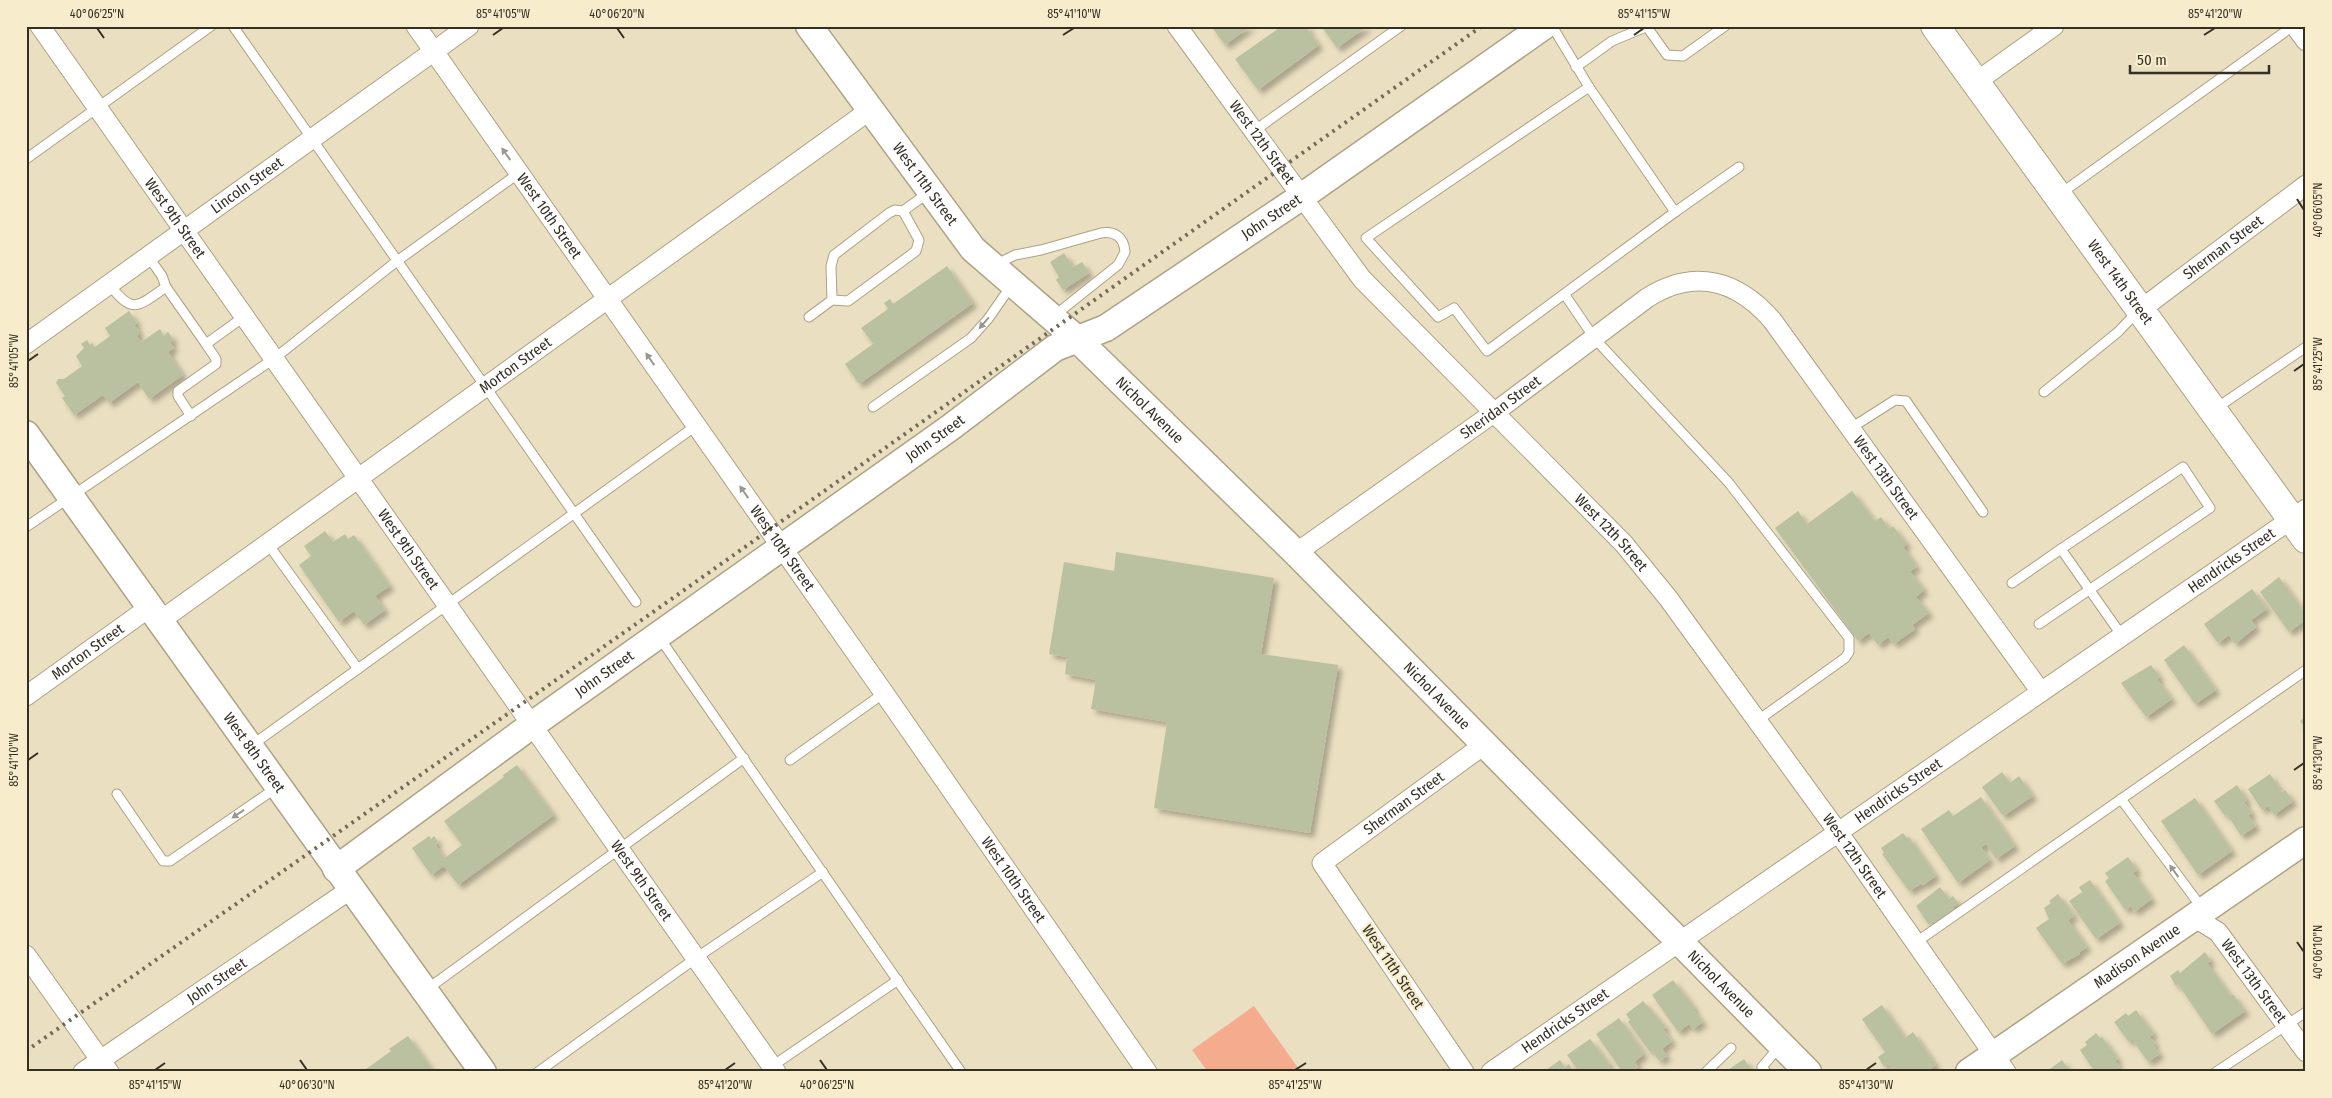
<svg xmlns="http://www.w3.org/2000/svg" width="2332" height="1098" viewBox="0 0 2332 1098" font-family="'Fira Sans Condensed',sans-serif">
	<defs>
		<filter id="shadow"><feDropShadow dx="4.5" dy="4.5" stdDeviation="2.5" flood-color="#0004"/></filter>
	</defs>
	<rect width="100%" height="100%" fill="#eadfc0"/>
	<path fill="#f5ab8e" d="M1254,1006L1301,1072H1208L1192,1050Z"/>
	<g fill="#bac1a1" filter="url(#shadow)">
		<path d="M1211,26H1251L1225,45Z"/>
		<path d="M1282,26H1311L1307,29L1319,45L1258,90L1235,59Z"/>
		<path d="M1321,26H1368L1337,48Z"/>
		<path d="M1064,253L1073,267L1082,262L1089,273L1063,290L1056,280L1059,277L1050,262Z"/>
		<path d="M947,266L973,303L859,384L845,364L873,344L861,328L888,309L884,303L890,299L893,304Z"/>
		<path d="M129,311L137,323L134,326L138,329L139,333L137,336L141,342L160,329L164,336L168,332L174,340L170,342L174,348L168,352L183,375L149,399L138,382L109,403L103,395L74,415L62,398L65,396L56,383L58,379H64L82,366L76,356L84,348L81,344L87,340L90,345L92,343L95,347L110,336L105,328Z"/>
		<path d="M1852,491L1875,521L1881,517L1889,529L1893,526L1907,544L1903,547L1917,567L1910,571L1924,590L1916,597L1929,613L1912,625L1915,629L1894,644L1888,637L1878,645L1869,633L1858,641L1775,528L1798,511L1807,524Z"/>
		<path d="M325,531L333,542L345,534L348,539L354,535L390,586L375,596L385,610L364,625L354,611L339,622L299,565L311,556L304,546Z"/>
		<path d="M1116,552L1274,578L1261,654L1338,665L1310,833L1154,808L1167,722L1091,709L1096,680L1065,674L1067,657L1049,654L1064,562L1114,571Z"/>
		<path d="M2279,577L2306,614V620L2289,632L2260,592Z"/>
		<path d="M2252,589L2267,609L2251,620L2256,627L2235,644L2229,635L2218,643L2204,624Z"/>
		<path d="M2184,645L2216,690L2195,704L2164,660Z"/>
		<path d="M2151,665L2160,677L2157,679L2172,699L2146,717L2121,683Z"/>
		<path d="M2306,716V729L2300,721Z"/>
		<path d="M517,765L554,815L458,885L444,866L431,875L412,848L429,836L431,839L434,836L438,842L435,844L445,858L462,845L444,821L504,777L503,775Z"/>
		<path d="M2002,772L2010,783L2019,776L2033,796L2003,816L1982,787Z"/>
		<path d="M2270,774L2282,792L2285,790L2293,801L2274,815L2268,806L2262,810L2248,789Z"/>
		<path d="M2237,785L2247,800L2244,802L2252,813L2248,815L2256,826L2241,836L2227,814L2225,816L2214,801Z"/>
		<path d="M1981,797L2015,846L1996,859L1986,844L1981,847L1990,860L1958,883L1921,829L1949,810L1953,816Z"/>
		<path d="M2195,798L2232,851L2198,875L2161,821Z"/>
		<path d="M1903,833L1907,838L1909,837L1936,876L1923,885L1918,879L1921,884L1909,891L1882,854L1884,853L1881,848Z"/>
		<path d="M2128,857L2137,870L2133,873L2152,899L2134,912L2131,906L2125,910L2105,881L2109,878L2105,873Z"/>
		<path d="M2090,880L2120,923L2096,939L2069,901L2082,892L2079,887Z"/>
		<path d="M1940,887L1949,899L1953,896L1958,903L1953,907L1955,909L1935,923L1934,921L1929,925L1916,906Z"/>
		<path d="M2058,894L2074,916L2068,920L2087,947L2078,953L2080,954L2062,964L2036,928L2049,919L2044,908L2051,903L2049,901Z"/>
		<path d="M2205,952L2211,961L2207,963L2231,996L2233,994L2245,1011L2212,1034L2178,984L2176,986L2170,976L2178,970L2180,973Z"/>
		<path d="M1673,980L1695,1008L1693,1009L1703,1022L1693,1029L1689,1024L1678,1032L1652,995Z"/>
		<path d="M1643,1001L1666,1027L1663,1029L1672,1041L1662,1049L1667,1056L1659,1061L1652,1050L1650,1052L1628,1022L1630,1020L1626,1014Z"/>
		<path d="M1882,1005L1905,1038L1913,1032L1936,1065L1926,1072H1894L1888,1064L1884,1067L1878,1057L1885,1052L1862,1019Z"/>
		<path d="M2136,1010L2154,1034L2149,1037L2156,1043L2153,1045L2160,1054L2148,1062L2132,1039L2129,1042L2114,1022L2126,1013L2128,1016Z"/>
		<path d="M1619,1018L1644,1054L1635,1061L1638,1067L1631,1072L1621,1070L1596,1034Z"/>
		<path d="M2096,1033L2100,1038L2102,1037L2118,1059L2115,1061L2120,1067L2113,1072H2095L2080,1050L2087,1045L2085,1042Z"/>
		<path d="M408,1036L434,1072H362L391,1051L389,1049Z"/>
		<path d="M1590,1039L1610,1065L1608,1066L1613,1072H1579L1567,1055Z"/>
		<path d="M1744,1059L1753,1072H1725Z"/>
		<path d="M1560,1060L1565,1067L1569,1064L1574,1072H1543Z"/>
		<path d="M2062,1060L2071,1072H2046Z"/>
	</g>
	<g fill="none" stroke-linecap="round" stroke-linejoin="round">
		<g stroke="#aca284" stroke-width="11">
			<g id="lane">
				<path d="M233,26L636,602"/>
				<path d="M1552,26L1589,87L1675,212L1739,167"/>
				<path d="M1647,27L1667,55L1683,56L1725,26"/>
				<path d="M1576,67L1612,41L1648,26"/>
				<path d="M1589,87L1366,238L1438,317L1454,308L1487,351L1675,212"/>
				<path d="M1254,131L1401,26"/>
				<path d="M26,159L211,26"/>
				<path d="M2060,194L2293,26"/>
				<path d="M148,256L162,276L166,287L206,344"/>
				<path d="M995,265L1015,255L1041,250L1101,233C1115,231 1124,237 1125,252L1118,265L1054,316"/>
				<path d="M109,284C133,315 137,307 166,287"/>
				<path d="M1565,295L1595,339L1729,483L1849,638V652L1845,658L1757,721"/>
				<path d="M832,300L848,301L916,251L919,240L903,211"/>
				<path d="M809,317L832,300L831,266L834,255L889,213L895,210L903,211L928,193"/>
				<path d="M2044,392L2118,332L2138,311"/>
				<path d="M873,407L971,338L988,319L1011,286"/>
				<path d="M2215,409L2306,347"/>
				<path d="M191,416L178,396V391L216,364V359L206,344L245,316"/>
				<path d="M1851,428L1895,400L1906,401L1983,512"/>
				<path d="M26,527L275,358L397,261L519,173"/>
				<path d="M268,544L358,669"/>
				<path d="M2012,583L2061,549L2122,636"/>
				<path d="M2039,624L2210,508L2183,467L2061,549"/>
				<path d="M659,637L961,1072"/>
				<path d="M252,745L697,425"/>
				<path d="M790,760L884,693"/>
				<path d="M117,794L163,861H170L276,788"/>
				<path d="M2121,799L2202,908"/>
				<path d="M1915,943L2306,670"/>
				<path d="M426,990L744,758"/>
				<path d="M771,1067L898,980"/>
				<path d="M538,1072L696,958L823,872"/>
				<path d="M1706,1072L1731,1048"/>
				<path d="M1766,1072L1762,1067L1780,1046"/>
				<path d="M2216,1072L2306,1012"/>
			</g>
		</g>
		<g stroke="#aca284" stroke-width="21">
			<g id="street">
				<path id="s1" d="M40,26L776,1072"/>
				<path id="s2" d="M416,26L884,693L1147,1072"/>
				<path id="s3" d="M1177,26L1362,279L1624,544L1668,598L1838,832L2006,1072"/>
				<path d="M2295,26L2306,41"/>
				<path d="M1976,82L2054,26"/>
				<path id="s4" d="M2140,310L2306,185"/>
				<path id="s5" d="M26,344L469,26"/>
				<path id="s6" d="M1296,553L1495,412L1647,298C1694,268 1737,280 1772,320L2041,692"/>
				<path id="s7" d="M160,621L870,110"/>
				<path id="s8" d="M26,696L150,607"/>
				<path id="s9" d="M2194,917L2218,932L2306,1052"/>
				<path d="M26,955L109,1072"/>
				<path id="s10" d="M83,1072L351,889"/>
				<path id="s11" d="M1464,1072L1322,863L1485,744"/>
				<path id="s12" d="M1491,1072L2306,509"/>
			</g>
		</g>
		<g stroke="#aca284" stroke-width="29">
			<g id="secondary">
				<path id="s13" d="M809,26L973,249L1077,339L1296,553L1808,1072"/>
				<path id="s14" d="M26,434L483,1072"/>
				<path id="s15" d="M336,869L532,725L951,427L1055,348L1106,328L1301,197L1544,26"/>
				<path id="s16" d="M1969,1072L2306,840"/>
			</g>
		</g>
		<g stroke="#aca284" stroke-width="30">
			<g id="primary">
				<path id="s17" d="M1935,26L2306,539"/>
			</g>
		</g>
		<use href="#lane" stroke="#fff" stroke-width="9"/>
		<use href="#street" stroke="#fff" stroke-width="19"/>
		<use href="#secondary" stroke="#fff" stroke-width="26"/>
		<use href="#primary" stroke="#fff" stroke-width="28"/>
		<path stroke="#716a58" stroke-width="4" stroke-dasharray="2.5 5" stroke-linecap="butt" d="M26,1051L646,617L1482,26"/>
	</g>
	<defs><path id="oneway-solid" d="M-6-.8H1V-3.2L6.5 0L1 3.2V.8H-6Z" transform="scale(1.25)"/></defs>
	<g fill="#9a9791">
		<use href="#oneway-solid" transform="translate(506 154) rotate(-125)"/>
		<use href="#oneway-solid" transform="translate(984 323) rotate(131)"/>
		<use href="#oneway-solid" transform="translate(650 359) rotate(-125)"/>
		<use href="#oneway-solid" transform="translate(744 492) rotate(-125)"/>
		<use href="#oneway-solid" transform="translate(238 814) rotate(146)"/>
		<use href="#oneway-solid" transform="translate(2174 871) rotate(-126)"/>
	</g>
	<path fill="none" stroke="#342f23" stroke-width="2" d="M97,28L104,38M617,28L624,38M493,35L503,28M1063,35L1074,28M1634,35L1644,28M2204,35L2215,28M2297,199L2304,210M28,361L38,354M2294,371L2304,364M28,760L38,753M2294,770L2304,763M2297,942L2304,952M300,1060L307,1070M820,1060L827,1070M155,1070L165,1063M725,1070L735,1063M1295,1070L1306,1063M1866,1070L1876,1063"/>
	<g text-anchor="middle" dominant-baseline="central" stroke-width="4.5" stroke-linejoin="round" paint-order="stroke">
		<g font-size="15" fill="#342f23" stroke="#f7edcd">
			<text stroke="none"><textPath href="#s3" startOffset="144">West 12th Street</textPath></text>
			<text stroke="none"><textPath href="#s13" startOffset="196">West 11th Street</textPath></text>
			<text stroke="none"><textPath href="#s5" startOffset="272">Lincoln Street</textPath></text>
			<text stroke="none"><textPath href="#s2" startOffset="232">West 10th Street</textPath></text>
			<text stroke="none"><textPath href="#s15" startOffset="1142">John Street</textPath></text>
			<text stroke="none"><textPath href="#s1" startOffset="235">West 9th Street</textPath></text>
			<text stroke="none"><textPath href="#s4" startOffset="104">Sherman Street</textPath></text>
			<text stroke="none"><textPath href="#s17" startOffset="316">West 14th Street</textPath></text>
			<text stroke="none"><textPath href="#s7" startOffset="438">Morton Street</textPath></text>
			<text stroke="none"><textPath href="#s6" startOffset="251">Sheridan Street</textPath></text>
			<text stroke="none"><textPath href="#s13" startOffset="516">Nichol Avenue</textPath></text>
			<text stroke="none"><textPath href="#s15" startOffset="738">John Street</textPath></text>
			<text stroke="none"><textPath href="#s6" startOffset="769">West 13th Street</textPath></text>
			<text stroke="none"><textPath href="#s3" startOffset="669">West 12th Street</textPath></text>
			<text stroke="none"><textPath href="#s2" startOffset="638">West 10th Street</textPath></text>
			<text stroke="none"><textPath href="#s1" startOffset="640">West 9th Street</textPath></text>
			<text stroke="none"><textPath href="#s12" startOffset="900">Hendricks Street</textPath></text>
			<text stroke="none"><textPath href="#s8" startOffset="76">Morton Street</textPath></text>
			<text stroke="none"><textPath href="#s15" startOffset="332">John Street</textPath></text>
			<text stroke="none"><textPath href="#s13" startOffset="921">Nichol Avenue</textPath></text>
			<text stroke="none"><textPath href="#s14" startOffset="392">West 8th Street</textPath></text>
			<text stroke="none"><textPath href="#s12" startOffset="495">Hendricks Street</textPath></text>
			<text stroke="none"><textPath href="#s11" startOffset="354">Sherman Street</textPath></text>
			<text stroke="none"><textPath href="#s3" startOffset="1074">West 12th Street</textPath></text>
			<text stroke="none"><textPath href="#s1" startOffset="1045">West 9th Street</textPath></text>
			<text stroke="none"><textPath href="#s2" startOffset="1042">West 10th Street</textPath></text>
			<text stroke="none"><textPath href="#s16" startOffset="204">Madison Avenue</textPath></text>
			<text transform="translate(1393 967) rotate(56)">West 11th Street</text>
			<text stroke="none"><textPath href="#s10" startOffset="162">John Street</textPath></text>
			<text stroke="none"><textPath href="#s9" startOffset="89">West 13th Street</textPath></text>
			<text stroke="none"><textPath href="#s13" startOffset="1326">Nichol Avenue</textPath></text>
			<text stroke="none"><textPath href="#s12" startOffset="90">Hendricks Street</textPath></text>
		</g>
	</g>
	<rect width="2332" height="1098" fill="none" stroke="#f7edcd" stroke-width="55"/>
	<path d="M2130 65v8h139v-8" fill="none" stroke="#342f23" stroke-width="2.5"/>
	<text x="2137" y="65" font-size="15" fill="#342f23" stroke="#f7edcd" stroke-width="4" paint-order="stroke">50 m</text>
	<rect x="28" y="28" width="2276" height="1042" fill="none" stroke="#342f23" stroke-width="2"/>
	<g font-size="12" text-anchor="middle" fill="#342f23">
		<text x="97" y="18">40°06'25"N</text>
		<text x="503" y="18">85°41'05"W</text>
		<text x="617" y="18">40°06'20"N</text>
		<text x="1074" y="18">85°41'10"W</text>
		<text x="1644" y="18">85°41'15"W</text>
		<text x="2215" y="18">85°41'20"W</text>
		<text transform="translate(2318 210) rotate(-90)" y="4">40°06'05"N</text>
		<text transform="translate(14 361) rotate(-90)" y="4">85°41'05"W</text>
		<text transform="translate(2318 364) rotate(-90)" y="4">85°41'25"W</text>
		<text transform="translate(14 760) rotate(-90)" y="4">85°41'10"W</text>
		<text transform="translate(2318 763) rotate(-90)" y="4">85°41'30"W</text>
		<text transform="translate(2318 952) rotate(-90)" y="4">40°06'10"N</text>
		<text x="155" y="1089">85°41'15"W</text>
		<text x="307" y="1089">40°06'30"N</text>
		<text x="725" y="1089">85°41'20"W</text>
		<text x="827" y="1089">40°06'25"N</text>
		<text x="1295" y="1089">85°41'25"W</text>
		<text x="1866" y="1089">85°41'30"W</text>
	</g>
</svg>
